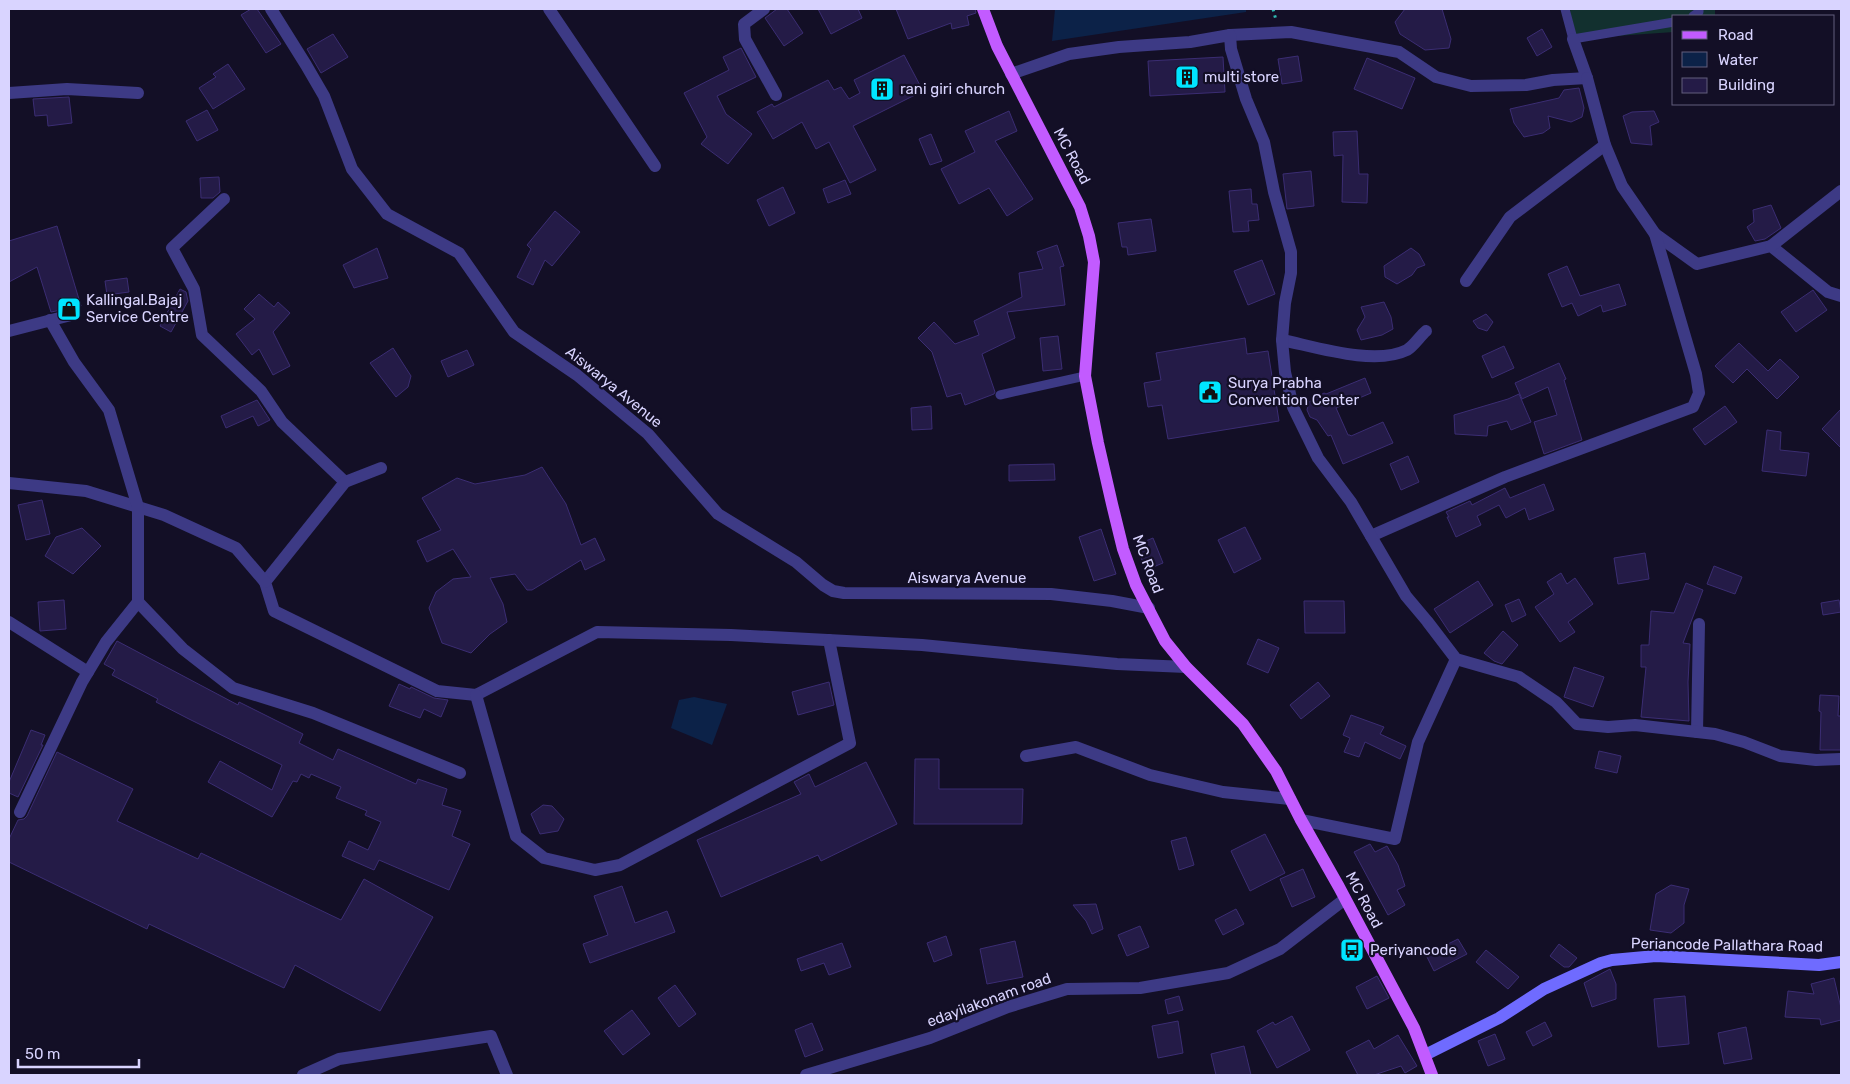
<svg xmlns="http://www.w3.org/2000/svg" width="1850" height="1084" viewBox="0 0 1850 1084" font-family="Rubik,sans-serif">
	<rect width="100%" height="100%" fill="#130f26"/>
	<path fill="#12302f" d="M1570,9H1715V16H1674V32L1573,39Z"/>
	<g fill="#0c2248">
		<path d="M1055,9H1246V12L1052,41Z"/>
		<path d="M694,697L727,704L712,745L671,728L679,700Z"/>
	</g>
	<g fill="#241b47" stroke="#3b2d73">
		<path d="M251,9H257L281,44L266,53L241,15Z"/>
		<path d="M777,9H787L803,33L784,46L765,18Z"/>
		<path d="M818,9H858L862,18L831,34Z"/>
		<path d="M896,9H975L976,13L967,16L969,25L952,29L951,23L908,39Z"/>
		<path d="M1405,9H1442L1451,39L1449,48L1425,50L1400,34L1395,22Z"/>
		<path d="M1542,29L1552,47L1537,56L1527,38Z"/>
		<path d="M333,34L348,57L321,73L307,49Z"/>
		<path d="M741,48L756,77L717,96L726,114L752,134L728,164L701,144L707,137L684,93L729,70L723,57Z"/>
		<path d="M904,55L923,91L853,126L876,170L850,183L829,142L816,149L802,122L773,139L757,112L772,104L774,107L828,80L834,90L841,87L849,99L860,93L854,80Z"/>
		<path d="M1298,56L1302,81L1282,84L1278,59Z"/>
		<path d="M1223,57L1225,92L1150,96L1148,61Z"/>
		<path d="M1367,58L1415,78L1402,109L1354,89Z"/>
		<path d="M228,64L245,89L213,109L199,88L216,77L213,74Z"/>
		<path d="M1579,88L1584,108L1582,117L1571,122L1548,116L1550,128L1543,133L1524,137L1514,123L1510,109L1559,98L1564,90Z"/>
		<path d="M69,97L72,123L48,126L47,115L35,116L33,99Z"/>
		<path d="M207,110L218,130L197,141L186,121Z"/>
		<path d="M1009,111L1017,131L995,141L1033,199L1007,216L989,188L959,204L941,169L975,152L965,131Z"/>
		<path d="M1654,111L1659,122L1650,126L1652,145L1631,143L1623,116L1632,112Z"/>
		<path d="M1357,131L1359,174H1368L1367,203L1342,202L1343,155L1334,156L1333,132Z"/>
		<path d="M931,134L942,161L930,165L919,139Z"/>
		<path d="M1311,171L1314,206L1287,209L1283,174Z"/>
		<path d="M219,177L220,192L213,198H201L200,178Z"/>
		<path d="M845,180L851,194L828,203L823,189Z"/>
		<path d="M783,187L795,213L769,226L757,200Z"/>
		<path d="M1251,189L1252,204H1257L1259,220L1248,221L1249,231L1233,232L1229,191Z"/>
		<path d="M1771,205L1781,228L1765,239L1755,241L1747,227L1754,222L1753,210Z"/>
		<path d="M555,211L580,232L552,266L545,260L533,285L517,277L531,249L527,245Z"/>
		<path d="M1151,219L1156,251L1128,255L1127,247H1122L1118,223Z"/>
		<path d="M57,226L81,306L51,312L37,267L9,282V241Z"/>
		<path d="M1057,245L1064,266L1060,267L1065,305L1007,312L1015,338L982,354L995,392L994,394L965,405L961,393L947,397L932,352L918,338L934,322L955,344L979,335L974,321L1022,297L1019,273L1043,269L1037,252Z"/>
		<path d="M377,248L388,278L354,288L343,265Z"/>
		<path d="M1411,248L1419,254L1425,265L1417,268L1412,275L1397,284L1385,277L1384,266Z"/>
		<path d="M1262,260L1275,294L1248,305L1234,271Z"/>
		<path d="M1567,266L1580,296L1619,284L1626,305L1603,312L1601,305L1578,316L1572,303L1562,307L1548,274Z"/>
		<path d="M127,278L129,292L107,295L105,281Z"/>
		<path d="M180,289L186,292L188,301L171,332L160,326Z"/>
		<path d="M1813,290L1827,310L1796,332L1781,312Z"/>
		<path d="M259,294L274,307L278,302L290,313L273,332L290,366L273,375L259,349L252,355L236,334L255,319L244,309Z"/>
		<path d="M1384,302L1391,317L1393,329L1382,335L1361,340L1357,330L1365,317L1361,307Z"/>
		<path d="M1486,314L1493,322L1487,331L1478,328L1473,321Z"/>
		<path d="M1058,336L1062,369L1043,371L1040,338Z"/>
		<path d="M1245,338L1247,354L1268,351L1279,421L1168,439L1162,405L1148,407L1144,383L1161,380L1156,353Z"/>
		<path d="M1739,343L1768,371L1780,359L1799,377L1777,399L1747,369L1733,383L1715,366Z"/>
		<path d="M1504,346L1514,368L1492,378L1482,356Z"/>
		<path d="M393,348L411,376L408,387L396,397L370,363Z"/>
		<path d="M467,350L474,365L448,377L441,361Z"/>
		<path d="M1559,363L1566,379L1564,380L1582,440L1544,454L1534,422L1557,415L1548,387L1522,399L1515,383Z"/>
		<path d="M1365,378L1371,393L1336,408L1348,435H1350L1351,436L1383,422L1393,443L1343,464L1331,435L1328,436L1317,420L1310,417L1307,410L1309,402L1324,393L1326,394Z"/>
		<path d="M1519,394L1531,422L1511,430L1507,421L1488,426L1487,436L1455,434L1454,415L1508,399Z"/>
		<path d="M257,400L270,420L258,426L253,416L226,428L221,416Z"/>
		<path d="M931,406L932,429L912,430L911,408Z"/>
		<path d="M1725,406L1737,422L1705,445L1693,429Z"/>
		<path d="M1841,409V448L1822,429Z"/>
		<path d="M1767,430L1781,432L1780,450L1809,453L1806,476L1762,471Z"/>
		<path d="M1408,456L1419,482L1401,490L1390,464Z"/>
		<path d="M1054,464L1055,480L1009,481V465Z"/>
		<path d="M542,467L566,504L581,545L595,538L605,560L585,570L581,560L532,590H527L515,574L490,578L503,604L507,622L490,634L471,653L442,643L429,608L436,592L453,579L471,577L453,549L427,562L417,541L441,530L422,498L457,478L475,484L525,475Z"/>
		<path d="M1544,484L1554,510L1529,520L1525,508L1506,518L1499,505L1477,516L1481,525L1456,537L1447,517H1449L1446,512L1470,501L1472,505L1505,488L1510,498Z"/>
		<path d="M42,500L50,534L26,540L18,505Z"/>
		<path d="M1245,527L1261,559L1234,573L1218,540Z"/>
		<path d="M82,528L101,546L73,574L45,556L56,537Z"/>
		<path d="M1101,529L1116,574L1094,581L1079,537Z"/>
		<path d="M1153,538L1163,563L1146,570L1136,545Z"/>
		<path d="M1645,553L1649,579L1618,584L1614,558Z"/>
		<path d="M1714,566L1742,577L1735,594L1707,584Z"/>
		<path d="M1561,573L1567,584L1575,578L1593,604L1568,622L1575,632L1560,642L1535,607L1554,594L1547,582Z"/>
		<path d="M1478,581L1493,605L1450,633L1434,609Z"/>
		<path d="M1686,583L1703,590L1683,643L1690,644L1688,682L1689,721L1641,717L1646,667H1641V645H1649L1651,611L1674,613Z"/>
		<path d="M1519,599L1526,615L1512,622L1505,605Z"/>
		<path d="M64,600L66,629L40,631L38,602Z"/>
		<path d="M1839,600L1841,612L1823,615L1821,603Z"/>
		<path d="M1304,601H1344L1345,633H1305Z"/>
		<path d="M1503,631L1518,645L1502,664L1494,661L1484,653Z"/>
		<path d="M1258,639L1279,648L1268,673L1247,664Z"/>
		<path d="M117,641L238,705L239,702L303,734L299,743L333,760L338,749L416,784L418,779L447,789L442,805L461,811L452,836L470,844L449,890L379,860L374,870L342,856L349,841L368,850L381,822L365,815L367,811L336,798L341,787L311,774L309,778L301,774L297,782L293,781L272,817L208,782L220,761L272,790L282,765L189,719L156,702L158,699L112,675L115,670L104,664Z"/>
		<path d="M1574,667L1604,677L1593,707L1564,697Z"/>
		<path d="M829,682L834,705L798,715L792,692Z"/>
		<path d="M1318,682L1330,696L1301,719L1290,705Z"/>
		<path d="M399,684L410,689L411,687L434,698L448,700L441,717L424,709L420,718L389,706Z"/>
		<path d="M1820,695L1839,696L1838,716H1841V750H1820L1821,712L1819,711Z"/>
		<path d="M1351,715L1384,727L1380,734L1406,746L1400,759L1365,742L1359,757L1344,752L1350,738L1343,735Z"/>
		<path d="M31,730L45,735L41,745H43L18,797L9,793V782Z"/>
		<path d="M1599,751L1621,756L1617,773L1595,768Z"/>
		<path d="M57,752L133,789L117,821L198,859L201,853L341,920L364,879L433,917L380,1011L295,965L284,988L149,924L147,929L9,862V839L18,820L24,819L27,816Z"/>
		<path d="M915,759H939V789H1023L1022,824H914Z"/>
		<path d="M866,762L897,824L821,861L818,855L721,897L697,840L801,794L794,782L809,774L815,787Z"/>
		<path d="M543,805L552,806L564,819L558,831L540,834L531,814Z"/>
		<path d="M1265,834L1285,873L1250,891L1231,851Z"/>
		<path d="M1186,837L1194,865L1179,870L1171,841Z"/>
		<path d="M1370,844L1375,852L1387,846L1398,865L1405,886L1397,890L1405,905L1388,915L1354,852Z"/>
		<path d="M1303,869L1315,897L1292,907L1280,879Z"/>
		<path d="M1671,885L1689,889L1684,905V923L1671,933L1650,930L1656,894Z"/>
		<path d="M622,886L635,923L667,911L675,932L590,963L583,944L608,935L594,896Z"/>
		<path d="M1096,904L1103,929L1092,934L1086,921L1073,905Z"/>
		<path d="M1236,909L1244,924L1223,935L1215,920Z"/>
		<path d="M1140,926L1149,947L1127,956L1118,935Z"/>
		<path d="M946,936L952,955L934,962L927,943Z"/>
		<path d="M1458,939L1467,954L1434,971L1426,955Z"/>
		<path d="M1015,941L1023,977L987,984L980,949Z"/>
		<path d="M842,943L851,967L829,975L824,963L801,971L797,959Z"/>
		<path d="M1559,944L1577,958L1569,967H1564L1550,956Z"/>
		<path d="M1486,950L1519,977L1508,989L1476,962Z"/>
		<path d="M1610,969L1616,984V999L1592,1007L1584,983Z"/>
		<path d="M1377,976L1389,998L1367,1009L1356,987Z"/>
		<path d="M1834,978L1841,1008V1020L1821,1025L1820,1019L1785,1017L1788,991L1814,994L1811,984Z"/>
		<path d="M675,985L696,1014L679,1027L658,998Z"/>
		<path d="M1179,996L1183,1010L1168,1014L1165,1000Z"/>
		<path d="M1685,996L1689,1044L1658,1047L1654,999Z"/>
		<path d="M632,1010L650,1034L623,1055L604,1031Z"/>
		<path d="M1292,1016L1310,1050L1277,1068L1257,1031L1273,1022L1275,1025Z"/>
		<path d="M1178,1021L1183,1053L1158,1058L1152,1026Z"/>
		<path d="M1545,1022L1552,1036L1533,1046L1526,1032Z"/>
		<path d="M812,1023L823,1050L805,1057L795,1030Z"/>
		<path d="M1746,1027L1752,1059L1724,1064L1718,1033Z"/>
		<path d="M1495,1034L1505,1059L1488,1066L1478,1041Z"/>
		<path d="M1398,1035L1417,1066L1405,1073L1401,1066L1374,1075H1358L1346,1052L1369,1040L1374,1049Z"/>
		<path d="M1244,1046L1251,1075H1216L1211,1054Z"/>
	</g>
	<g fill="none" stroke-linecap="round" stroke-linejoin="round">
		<path stroke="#2fb8b0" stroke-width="3" stroke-dasharray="2.5 4" stroke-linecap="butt" d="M1273,9L1276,20"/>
		<g stroke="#3d3a85" stroke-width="9">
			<path d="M1565,9L1573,39L1674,22"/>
			<path d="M1693,16L1699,12V9"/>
			<path d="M1000,395L1085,376"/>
		</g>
		<g stroke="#3d3a85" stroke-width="12">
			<path d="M271,9L306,65L324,96L352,169L387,214L459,253L514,332L577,375L648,434L718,514L796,562L823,585L833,591L844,593L1051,594L1112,601L1149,608"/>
			<path d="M549,9L655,166"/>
			<path d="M764,9L744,24L745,39L776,95"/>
			<path d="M1230,35L1291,32L1399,52L1436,77L1471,86L1526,85L1553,80L1587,78L1573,39"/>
			<path d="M9,93L67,89L138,93"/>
			<path d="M224,199L172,248L194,289L202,335L261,391L282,422L345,482"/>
			<path d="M1655,234L1697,264L1771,246L1828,292L1841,296"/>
			<path d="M1771,246L1841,191"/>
			<path d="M1466,281L1510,217L1605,145"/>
			<path d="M9,331L71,315"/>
			<path d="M1282,340C1316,347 1375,366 1407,350C1414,346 1420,336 1426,331"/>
			<path d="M381,468L345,482L265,582L274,611L437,691L476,695L597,632L731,635L922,645L1117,664L1186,667"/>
			<path d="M9,483L86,491L164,515L236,548L265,582"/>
			<path d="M1371,536L1505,477L1693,407L1699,393L1696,374L1655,234L1622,186L1605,145L1587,78"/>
			<path d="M138,602L183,649L233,688L313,713L460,773"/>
			<path d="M9,622L88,672"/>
			<path d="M476,695L516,836L544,858L595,870L620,865L850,743L829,640"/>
			<path d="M1697,732L1699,624"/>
			<path d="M1026,756L1076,747L1150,775L1223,792L1290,799"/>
			<path d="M20,812L82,682L106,642L138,602V507L109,410L74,362L50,320"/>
			<path d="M1301,820L1395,839L1418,742L1456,659"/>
			<path d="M303,1075L339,1059L491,1036L507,1075"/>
			<path d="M806,1075L930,1038L1008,1007L1067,989L1140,988L1228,973L1280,949L1345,899"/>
		</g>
		<path stroke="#3d3a85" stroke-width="12" d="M1011,74L1069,54L1119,47L1190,42L1230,35L1231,49L1246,99L1264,142L1274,192L1291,252V273L1285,303L1282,340L1285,372L1293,407L1318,458L1351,502L1406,596L1427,621L1456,659L1519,677L1556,702L1577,724L1608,727L1635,725L1715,734L1744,742L1780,756L1816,760L1841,759"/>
		<path stroke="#6f6bff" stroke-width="12" d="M1425,1055L1499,1018L1544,989L1601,963L1612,960L1656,956L1819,965L1841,962"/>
		<path stroke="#c25bff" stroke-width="12" d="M983,9L997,46L1080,207L1089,236L1094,262L1085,376L1098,443L1112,504L1123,549L1136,585L1165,641L1186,667L1243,724L1276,771L1301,820L1339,887L1414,1028L1432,1075"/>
	</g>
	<defs>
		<g id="building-square" transform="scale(1.25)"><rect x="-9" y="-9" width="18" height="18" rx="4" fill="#00e5ff" stroke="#130f26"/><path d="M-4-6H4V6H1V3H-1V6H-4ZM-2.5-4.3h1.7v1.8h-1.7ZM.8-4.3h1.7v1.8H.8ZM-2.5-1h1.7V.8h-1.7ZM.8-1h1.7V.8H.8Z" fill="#111"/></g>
		<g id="shop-square" transform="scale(1.25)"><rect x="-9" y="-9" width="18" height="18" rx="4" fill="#00e5ff" stroke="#130f26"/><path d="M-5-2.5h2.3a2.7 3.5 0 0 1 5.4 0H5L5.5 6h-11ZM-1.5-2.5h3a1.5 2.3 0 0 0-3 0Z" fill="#111"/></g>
		<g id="civic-square" transform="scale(1.25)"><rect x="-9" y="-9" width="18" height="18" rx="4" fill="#00e5ff" stroke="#130f26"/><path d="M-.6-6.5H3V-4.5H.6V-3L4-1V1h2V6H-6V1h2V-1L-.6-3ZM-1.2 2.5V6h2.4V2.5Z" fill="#111"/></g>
		<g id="bus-square" transform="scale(1.25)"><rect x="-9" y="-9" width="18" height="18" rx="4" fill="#00e5ff" stroke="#130f26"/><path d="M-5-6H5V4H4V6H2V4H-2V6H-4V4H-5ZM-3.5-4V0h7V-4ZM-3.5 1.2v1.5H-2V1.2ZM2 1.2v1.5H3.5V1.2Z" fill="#111"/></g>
	</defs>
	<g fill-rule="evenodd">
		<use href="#building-square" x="1187" y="77"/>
		<use href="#building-square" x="882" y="89"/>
		<use href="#shop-square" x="69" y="309"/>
		<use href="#civic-square" x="1210" y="392"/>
		<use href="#bus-square" x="1352" y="950"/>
	</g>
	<g text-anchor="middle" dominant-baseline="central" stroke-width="4.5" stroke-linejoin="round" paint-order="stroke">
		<g font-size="15" fill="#d9d4ff" stroke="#130f26" text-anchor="start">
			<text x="1204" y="77">multi store</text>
			<text x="900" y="89">rani giri church</text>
			<text x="86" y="300">Kallingal.Bajaj<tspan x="86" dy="17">Service Centre</tspan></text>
			<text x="1228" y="383">Surya Prabha<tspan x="1228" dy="17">Convention Center</tspan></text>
			<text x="1370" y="950">Periyancode</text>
		</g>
		<g font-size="15" fill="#d9d4ff" stroke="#130f26">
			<text transform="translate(1072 156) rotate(62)">MC Road</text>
			<text transform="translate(614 387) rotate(39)">Aiswarya Avenue</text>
			<text transform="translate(1148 564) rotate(69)">MC Road</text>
			<text x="967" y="578">Aiswarya Avenue</text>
			<text transform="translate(1364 900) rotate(62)">MC Road</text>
			<text transform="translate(1727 945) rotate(1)">Periancode Pallathara Road</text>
			<text transform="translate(989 1000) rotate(-20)">edayilakonam road</text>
		</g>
	</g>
	<rect width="1850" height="1084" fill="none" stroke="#d9d4ff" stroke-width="20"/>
	<rect x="1672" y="15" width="162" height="90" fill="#130f26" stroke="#625e7d"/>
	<rect x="1682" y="31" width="25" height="8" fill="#c25bff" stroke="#625e7d"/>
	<text x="1718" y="40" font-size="15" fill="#d9d4ff">Road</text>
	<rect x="1682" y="52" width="25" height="15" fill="#0c2248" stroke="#625e7d"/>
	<text x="1718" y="65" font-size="15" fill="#d9d4ff">Water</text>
	<rect x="1682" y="78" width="25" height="15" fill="#241b47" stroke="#625e7d"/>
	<text x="1718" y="90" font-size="15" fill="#d9d4ff">Building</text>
	<path d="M18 1059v8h121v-8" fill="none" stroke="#d9d4ff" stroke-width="2.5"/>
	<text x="25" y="1059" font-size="15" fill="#d9d4ff" stroke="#130f26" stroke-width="4" paint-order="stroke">50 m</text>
</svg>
